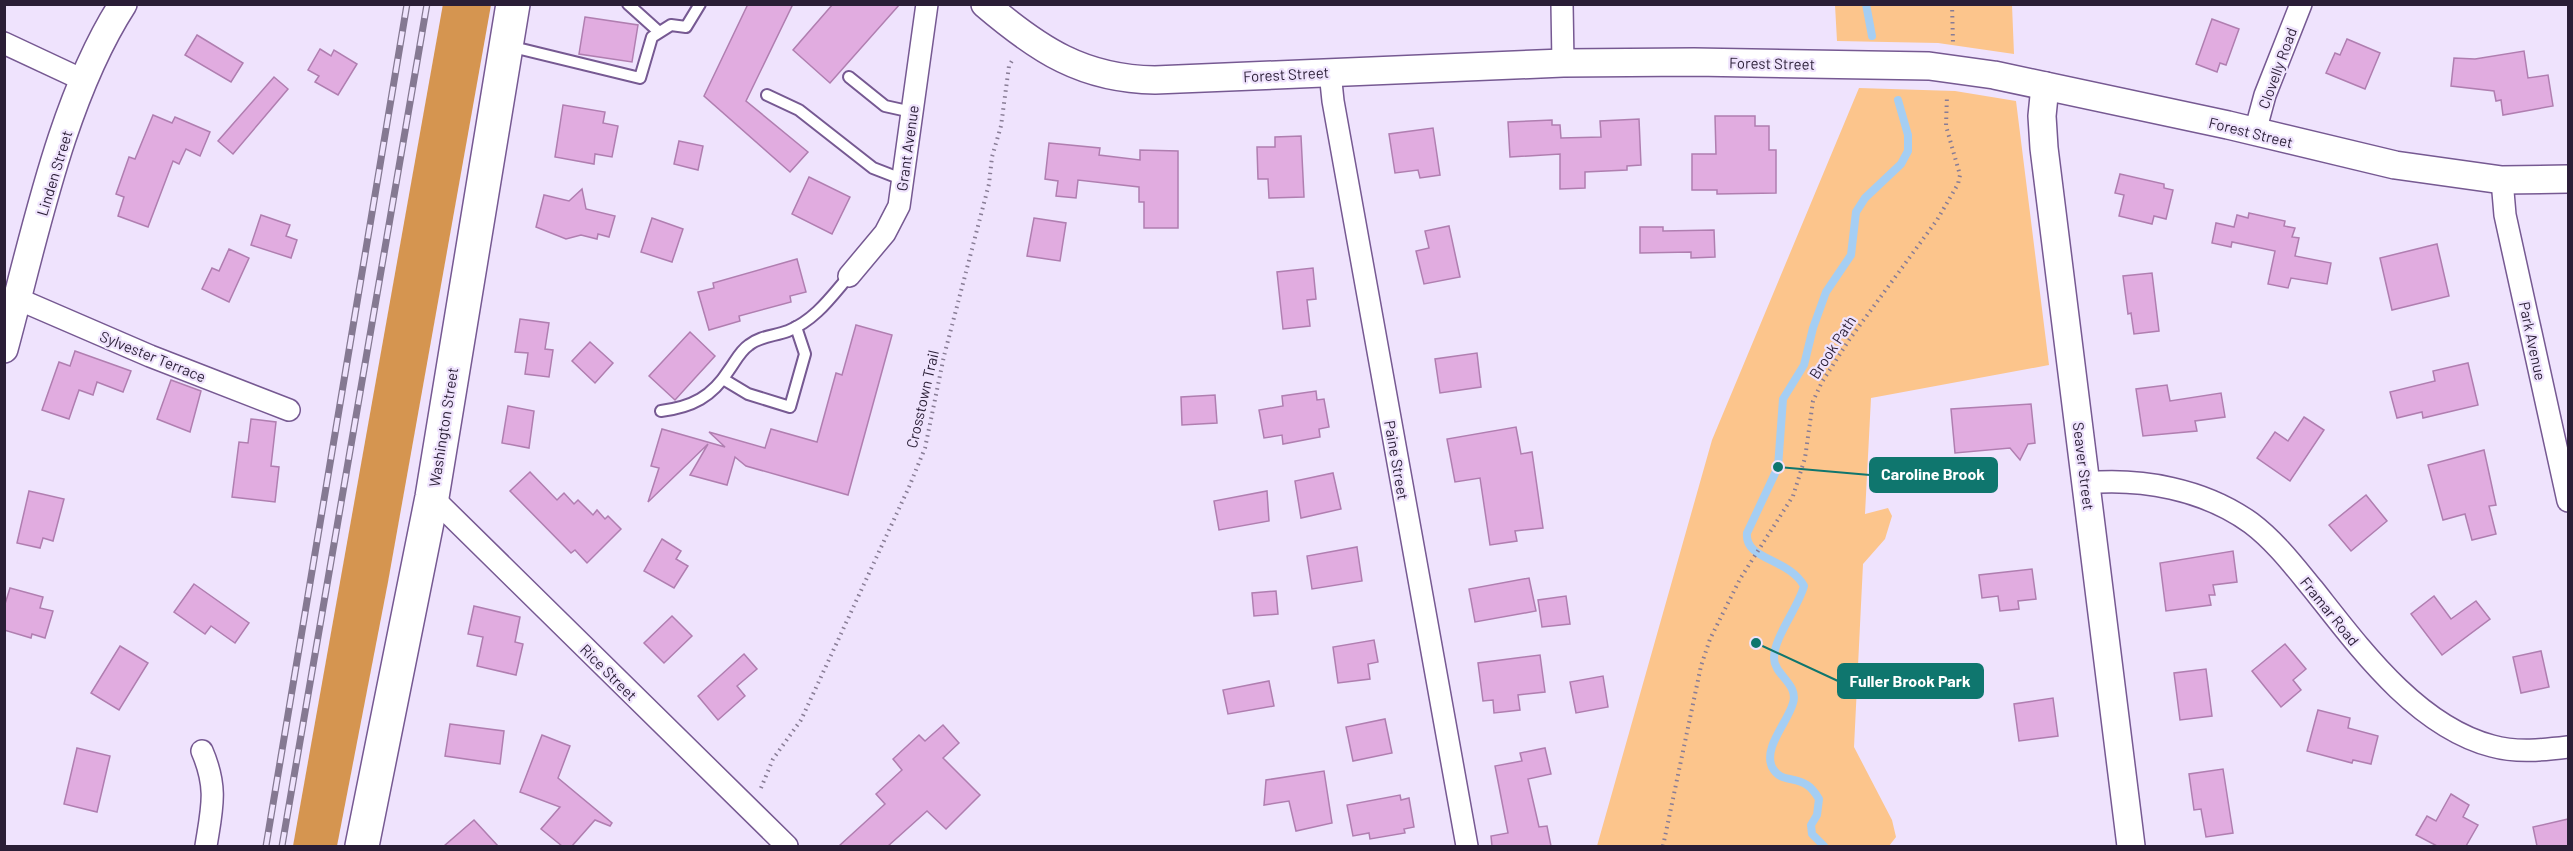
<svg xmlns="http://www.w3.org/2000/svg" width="2573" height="851" viewBox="0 0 2573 851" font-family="Barlow,sans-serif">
	<rect width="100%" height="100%" fill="#efe3fd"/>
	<g fill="#fcc58c">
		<path d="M1835,5H2012L2014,54L1938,43L1837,41Z"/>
		<path d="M1859,88L1955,91L2016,101L2049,365L1871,398L1865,514L1888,508L1892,516L1885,539L1863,564L1854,747L1892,820L1896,837L1889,846H1597L1712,440Z"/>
	</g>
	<path fill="#d59550" d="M443,4L491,5L388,582L337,846H293Z"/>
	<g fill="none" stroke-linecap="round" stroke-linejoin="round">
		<g stroke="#a5cef3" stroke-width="8">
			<path d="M1866,4L1872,36"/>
			<path d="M1824,846L1812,834L1811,825L1817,815L1819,799C1816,794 1812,788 1807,785C1795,776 1780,783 1772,767C1763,747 1788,722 1793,703C1799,684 1774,675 1774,658C1774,637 1798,608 1804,586C1789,558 1744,560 1747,533L1778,467L1783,399L1804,365L1813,328L1826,292L1851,255L1856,212L1865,198L1901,164L1908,151V135L1898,100"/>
		</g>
	</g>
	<g fill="#e1ace0" stroke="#b07eb0" stroke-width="1.5">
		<path d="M748,4H793L746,101L808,152L790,172L704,96Z"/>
		<path d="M833,4H900L830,83L793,50Z"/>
		<path d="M585,17L638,25L632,62L579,54Z"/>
		<path d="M2212,19L2239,29L2226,65L2220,63L2217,72L2196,64Z"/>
		<path d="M197,35L243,63L231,82L185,55Z"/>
		<path d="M2347,39L2380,53L2365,89L2326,73L2335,53L2340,55Z"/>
		<path d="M320,49L331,56L334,50L357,64L338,95L315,82L319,76L308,70Z"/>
		<path d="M2524,51L2528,78L2548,75L2553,106L2503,115L2501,100L2496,101L2494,91L2451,86L2454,58L2475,59Z"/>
		<path d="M274,77L288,89L233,154L218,141Z"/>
		<path d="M563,105L605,112L603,123L618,126L612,157L595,154L594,164L555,157Z"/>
		<path d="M153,115L172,123L175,117L210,132L200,156L186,149L179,164L173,161L148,227L118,216L124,197L116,194L129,157L135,159Z"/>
		<path d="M1715,116H1755V126H1769V150H1776V193L1717,194V190H1692V154H1716Z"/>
		<path d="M1639,119L1641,165L1627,166V170L1585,172V188L1560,189V154L1510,157L1508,122L1552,120V125H1560L1561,138L1601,137L1600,121Z"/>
		<path d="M1433,128L1440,175L1420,178L1418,170L1395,173L1389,134Z"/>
		<path d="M1301,136L1304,197L1269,198L1268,179H1258L1257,147H1275V137Z"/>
		<path d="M679,141L703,146L698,170L674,164Z"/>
		<path d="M1049,143L1100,148L1099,155L1140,160V150L1178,151V228H1144V202H1139V187L1078,180L1076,198L1056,196L1058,181L1045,179Z"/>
		<path d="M2120,174L2164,184V188L2173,190L2166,219L2154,216L2152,224L2119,216L2124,195L2115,193Z"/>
		<path d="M809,177L850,197L832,234L792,214Z"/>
		<path d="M582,189L586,209L615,216L609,237L598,234L597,239L581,235L566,239L536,227L544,195L569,201Z"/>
		<path d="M2249,213L2285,221L2284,226L2295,228L2292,237L2299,238L2295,256L2331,263L2327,284L2291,278L2288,288L2268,284L2275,251L2232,242L2231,247L2212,243L2216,223L2234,227L2237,215L2248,218Z"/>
		<path d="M261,215L290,225L286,236L297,240L291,258L251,245Z"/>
		<path d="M652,218L683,229L672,262L641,252Z"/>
		<path d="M1034,218L1066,223L1060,261L1027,256Z"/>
		<path d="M1449,226L1460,277L1424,284L1416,251L1429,248L1425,231Z"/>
		<path d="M1640,227H1663V231L1714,230L1715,257L1691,258V252L1640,253Z"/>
		<path d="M2437,244L2449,296L2392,310L2380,258Z"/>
		<path d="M229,249L249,258L229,302L202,289L212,268L219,271Z"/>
		<path d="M797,259L806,292L790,296L791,302L739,316L740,321L709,330L698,292L714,288L713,283Z"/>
		<path d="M1313,268L1316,299L1307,300L1310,326L1283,329L1277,272Z"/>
		<path d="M2152,273L2159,331L2134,334L2131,313L2128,314L2123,276Z"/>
		<path d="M520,319L549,323L545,349L553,350L549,377L525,374L528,353L515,352Z"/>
		<path d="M856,325L892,335L848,495L746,466L735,457L727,485L690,475L708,444L648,502L659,468L651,466L662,429L725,447L709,432L765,448L771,429L817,442L836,373L842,375Z"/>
		<path d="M690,332L715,356L675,400L649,376Z"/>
		<path d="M590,342L613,363L595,383L572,361Z"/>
		<path d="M75,351L131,371L123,392L97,382L93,395L79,390L69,419L42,410L59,362L70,366Z"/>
		<path d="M1477,353L1481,387L1440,393L1435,359Z"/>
		<path d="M2468,363L2478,405L2423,418L2422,412L2397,418L2390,392L2435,381L2433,371Z"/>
		<path d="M171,380L201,391L190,432L157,419Z"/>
		<path d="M2167,385L2170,401L2221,393L2225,417L2195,421L2197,431L2143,436L2136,389Z"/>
		<path d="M1316,391L1317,400L1324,399L1329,427L1319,429L1320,437L1283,444L1282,435L1264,438L1259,410L1283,406L1282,396Z"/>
		<path d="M1215,395L1217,423L1182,425L1181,397Z"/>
		<path d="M2031,404L2035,443L2028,444L2020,460L2010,448L1955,453L1951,409Z"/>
		<path d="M508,406L534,411L529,448L502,443Z"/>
		<path d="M2304,417L2324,430L2290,481L2257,458L2275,432L2288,441Z"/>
		<path d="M251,419L276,422L271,466L279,467L275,502L232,497L239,442L248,443Z"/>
		<path d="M1516,427L1521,454L1532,452L1543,528L1515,531L1517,541L1490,545L1480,478L1455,482L1447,439Z"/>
		<path d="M2484,450L2496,505L2489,506L2496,534L2472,540L2465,514L2443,520L2428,465Z"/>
		<path d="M530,472L557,500L564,493L574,504L578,500L593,515L597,510L605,519L608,516L621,529L587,563L575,550L571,553L510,491Z"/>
		<path d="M1333,473L1341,509L1301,518L1295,481Z"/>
		<path d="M29,491L64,499L53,541L43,538L40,548L17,543Z"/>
		<path d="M1267,491L1269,521L1219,530L1214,501Z"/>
		<path d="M2366,495L2387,521L2351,551L2329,525Z"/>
		<path d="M662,539L681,551L676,559L688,566L674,588L644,571Z"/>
		<path d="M1357,547L1362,581L1312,589L1307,556Z"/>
		<path d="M2233,551L2237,582L2213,585L2215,595H2209L2211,605L2166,611L2160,563Z"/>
		<path d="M2032,569L2036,599L2018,601L2019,609L2000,611L1998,596L1982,598L1979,575Z"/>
		<path d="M1529,578L1536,611L1475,622L1469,589Z"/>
		<path d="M194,584L249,623L235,643L211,626L205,634L174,612Z"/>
		<path d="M10,588L43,597L40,608L53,611L45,638L32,634L31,638L4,630V607Z"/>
		<path d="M1276,591L1278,614L1254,616L1252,593Z"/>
		<path d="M1566,596L1570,624L1542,627L1538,600Z"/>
		<path d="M2434,596L2451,619L2476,601L2490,619L2442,655L2411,614Z"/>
		<path d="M474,606L520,617L515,642L523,644L516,675L477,666L483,637L468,634Z"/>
		<path d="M672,616L692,636L664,663L644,643Z"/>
		<path d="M1374,640L1378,662L1368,664L1370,679L1338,683L1333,647Z"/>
		<path d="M2285,644L2306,669L2293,680L2301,690L2281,707L2252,671Z"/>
		<path d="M120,646L148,663L119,710L91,693Z"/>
		<path d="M2541,651L2549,687L2521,693L2513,657Z"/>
		<path d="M744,654L757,669L737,686L745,696L718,720L698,696Z"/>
		<path d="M1540,655L1545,692L1518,695L1520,710L1494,713L1493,700L1483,701L1478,663Z"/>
		<path d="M2206,669L2212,716L2180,720L2174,673Z"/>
		<path d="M1603,676L1608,707L1576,713L1570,682Z"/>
		<path d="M1269,681L1274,706L1228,714L1223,690Z"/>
		<path d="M2053,698L2058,736L2019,741L2014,704Z"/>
		<path d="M2318,710L2350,718L2348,728L2378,736L2371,764L2353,760L2352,763L2307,751Z"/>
		<path d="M1385,719L1392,753L1353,761L1346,727Z"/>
		<path d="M450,724L504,731L500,764L445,756Z"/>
		<path d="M943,725L959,743L943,758L980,795L946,829L927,811L888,846H839L885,804L876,794L902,770L893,759L919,735L925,741Z"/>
		<path d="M542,735L570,746L558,778L612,823L610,826L595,820L572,846H562L541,829L560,807L520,792Z"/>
		<path d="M77,748L110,756L97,812L64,804Z"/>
		<path d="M1545,748L1551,774L1528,779L1539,827L1547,826L1551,846H1492L1491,836L1508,833L1495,766L1522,761L1520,753Z"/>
		<path d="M2223,769L2233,833L2206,837L2201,809L2194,810L2189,774Z"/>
		<path d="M1324,771L1332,823L1296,831L1289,801L1264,805L1266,780Z"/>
		<path d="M2451,794L2469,805L2463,817L2478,825L2466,846H2437L2416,835L2427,816L2436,821Z"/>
		<path d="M1400,795L1401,800L1409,798L1414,827L1404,829L1405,833L1370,839L1369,833L1353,836L1347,805Z"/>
		<path d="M2568,819V846H2537L2533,827Z"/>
		<path d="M474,820L498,846H444Z"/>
	</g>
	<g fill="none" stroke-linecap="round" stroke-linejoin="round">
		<g stroke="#765992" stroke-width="14">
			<g id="service">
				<path d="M628,4L658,31"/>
				<path d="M509,46L640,78L652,37L671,25L686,27L700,4"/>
				<path d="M849,77L885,106L912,112"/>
				<path d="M767,95L799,110L873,168L904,180"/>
				<path d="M723,379L748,394L790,407L805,354L796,327"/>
				<path d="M661,411C692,407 712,397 729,370C735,362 740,351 749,345C760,336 775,336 788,331C815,320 831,297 849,276"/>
			</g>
		</g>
		<g stroke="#765992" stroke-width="24">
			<g id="minor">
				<path d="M1562,4L1563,63"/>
				<path d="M4,43L83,80"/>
				<path d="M1330,72L1333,101L1467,846"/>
				<path d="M2255,132L2265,95L2301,4"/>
				<path d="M2502,180L2505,215L2568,501"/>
				<path d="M849,276L885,233L899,206L927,4"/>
				<path d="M18,299L150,356L289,410"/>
				<path d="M2086,483C2141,478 2204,489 2251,523C2275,541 2294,566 2313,589C2359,647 2416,726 2492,746C2517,753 2543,750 2568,747"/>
				<path d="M432,497L787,846"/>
				<path d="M202,751C218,788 212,808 206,846"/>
			</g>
		</g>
		<g stroke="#765992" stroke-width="30">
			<g id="tertiary">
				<path d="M985,4C1039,50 1083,79 1155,80L1563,63L1694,62L1929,66L1994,75L2228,125L2395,165L2502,180L2568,179"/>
				<path d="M2045,86L2042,116L2044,148L2131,846"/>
				<path d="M4,349C34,239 61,100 123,4"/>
			</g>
		</g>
		<g stroke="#765992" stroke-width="36">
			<path id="primary" d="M362,846L432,497L513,4"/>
		</g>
		<g stroke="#887c95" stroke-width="4" stroke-dasharray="1.5 4.5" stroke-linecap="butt">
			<path d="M1952,4L1953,43"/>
			<path d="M761,788L773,759L801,720L909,487L925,448L944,356L989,184L992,157L1001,126L1009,66L1013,59"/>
			<path d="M1663,846L1701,666L1710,639L1740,579L1793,496L1805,458L1813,401L1822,382L1849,340L1937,220L1958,184L1960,175L1946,126L1947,95"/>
		</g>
		<use href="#service" stroke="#fff" stroke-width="10"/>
		<use href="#minor" stroke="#fff" stroke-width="21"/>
		<use href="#tertiary" stroke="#fff" stroke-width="27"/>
		<use href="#primary" stroke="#fff" stroke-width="33"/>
		<g stroke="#857992" stroke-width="7">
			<g id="rail">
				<path d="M266,846L407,4"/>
				<path d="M282,846L427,4"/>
			</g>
		</g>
		<use href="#rail" stroke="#efe3fd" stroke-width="4.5" stroke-dasharray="14" stroke-linecap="butt"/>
	</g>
	<g text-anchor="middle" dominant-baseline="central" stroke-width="4.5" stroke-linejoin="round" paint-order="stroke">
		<g font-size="15" fill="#2a1e36" stroke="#efe3fd">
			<text transform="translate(1772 63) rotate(1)">Forest Street</text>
			<text transform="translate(2277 68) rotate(-70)">Clovelly Road</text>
			<text transform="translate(1286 74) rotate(-3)">Forest Street</text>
			<text transform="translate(2251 132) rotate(14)">Forest Street</text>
			<text transform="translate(907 148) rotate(-82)">Grant Avenue</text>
			<text transform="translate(54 173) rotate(-73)">Linden Street</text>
			<text transform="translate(2533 341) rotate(78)">Park Avenue</text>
			<text transform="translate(1832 347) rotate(-57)">Brook Path</text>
			<text transform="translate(153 356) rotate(22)">Sylvester Terrace</text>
			<text transform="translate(922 399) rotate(-77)">Crosstown Trail</text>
			<text transform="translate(443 427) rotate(-81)">Washington Street</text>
			<text transform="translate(1397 460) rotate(80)">Paine Street</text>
			<text transform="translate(2084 466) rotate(83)">Seaver Street</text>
			<text transform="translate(2330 611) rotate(51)">Framar Road</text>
			<text transform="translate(609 672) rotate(45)">Rice Street</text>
		</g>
	</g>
	<path fill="none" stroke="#0f766e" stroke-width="2" d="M1778 467L1870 475M1756 643L1838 681"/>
	<g fill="#0f766e" stroke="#efe3fd" stroke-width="2">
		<circle cx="1778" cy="467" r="6"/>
		<circle cx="1756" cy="643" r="6"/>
	</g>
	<g fill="#0f766e" stroke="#0f766e" stroke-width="2">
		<rect x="1870" y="458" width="127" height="34" rx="6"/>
		<rect x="1838" y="664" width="145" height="34" rx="6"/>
	</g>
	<g font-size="16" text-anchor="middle" font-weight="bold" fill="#fff">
		<text x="1933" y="480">Caroline Brook</text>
		<text x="1910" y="687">Fuller Brook Park</text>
	</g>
	<rect width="2573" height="851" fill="none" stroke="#2a1e36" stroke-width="12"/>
</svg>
